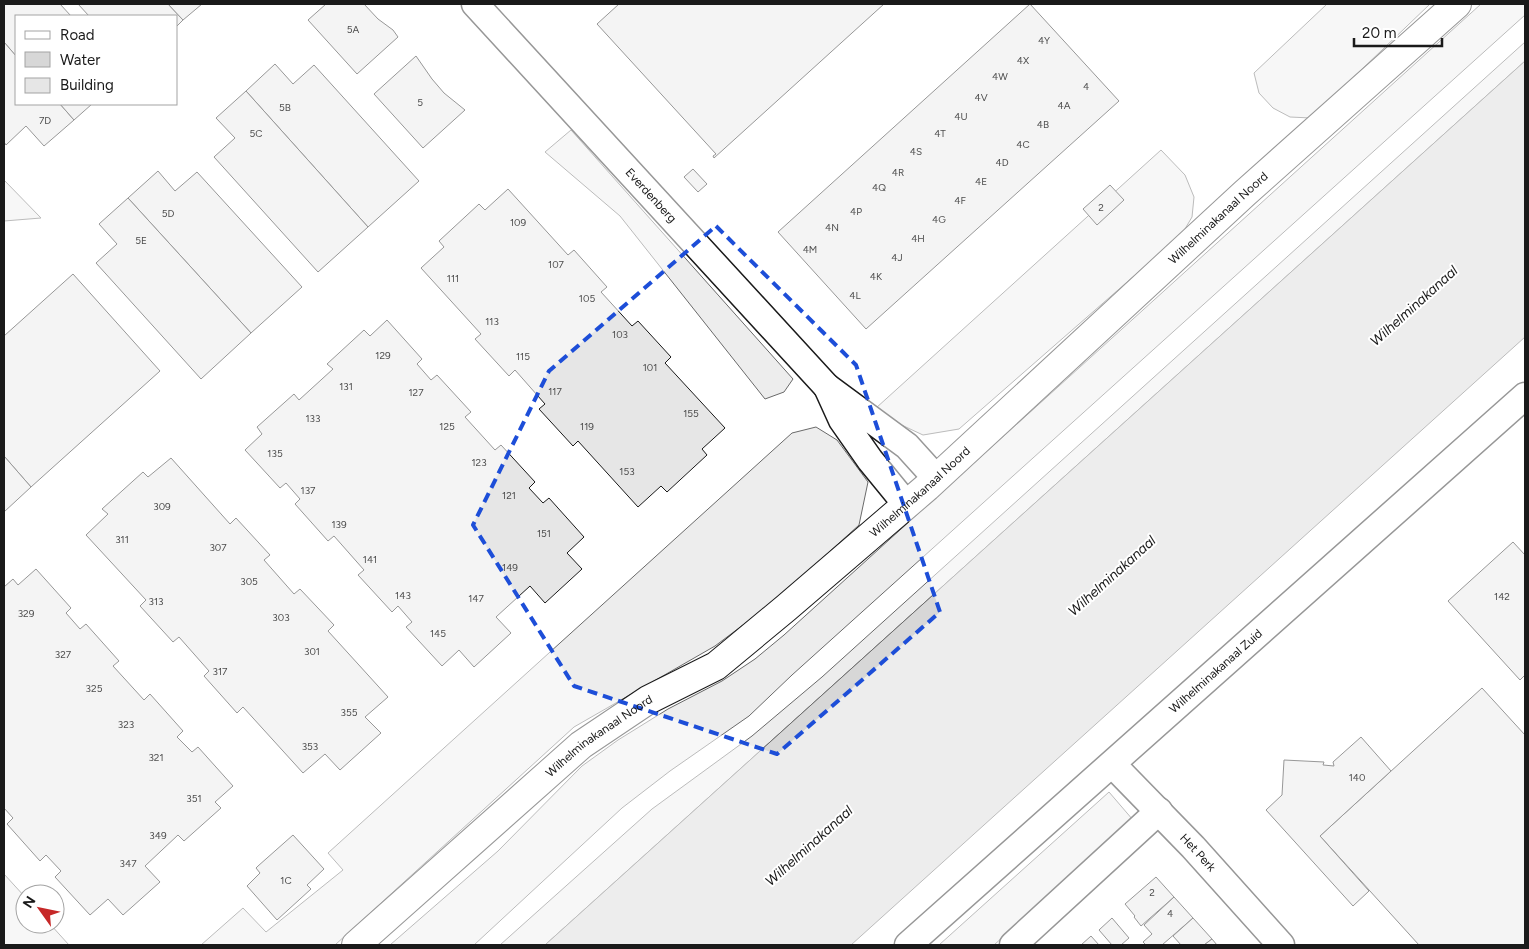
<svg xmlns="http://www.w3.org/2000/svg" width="1529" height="949" viewBox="0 0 1529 949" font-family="Figtree,sans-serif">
	<rect width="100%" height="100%" fill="#fff"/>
	<g fill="#ededed" stroke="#6a6a6a">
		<path d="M1327,4H1430L1311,118L1290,117L1273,108L1259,93L1254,73Z"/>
		<path d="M1481,4H1525V15L792,675L749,716L670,771L622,808L474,945H390L498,851L582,766L618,740L668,709L722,681L755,659L784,635Z"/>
		<path d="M1525,42V61L545,945H500L652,809L752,736L822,677Z"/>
		<path d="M571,130L793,379L784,392L765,399L620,216L545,152Z"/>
		<path d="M1161,150L1185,175L1194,197L1192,217L1182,234L959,429L923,435L893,421L876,408Z"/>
		<path d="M4,180L41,218L4,221Z"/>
		<path d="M816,427L837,440L868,482L859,525L775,601L715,646L574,727L335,945H201L243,908L266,932L343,870L328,853L792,433Z"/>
		<path d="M1109,792L1133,820L994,945H939Z"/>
		<path d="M4,874L25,897V924H50L69,945H4Z"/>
	</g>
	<path fill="#d7d7d7" stroke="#6a6a6a" d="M1525,61V337L851,945H545Z"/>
	<g fill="#e6e6e6" stroke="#1a1a1a">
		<path d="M4,4H60L71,16H16V56L4,42Z"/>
		<path d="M78,4H168L183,20L176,27V16H89Z"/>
		<path d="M168,4H202L183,20Z"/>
		<path d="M326,4H364L378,19L393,30L398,37L357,74L308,20Z"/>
		<path d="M619,4H884L714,158L713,156L716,154L597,24Z"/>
		<path d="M1030,4L1119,101L866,329L778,232Z"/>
		<path d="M4,42L16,56V104H60L74,120L44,146L26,126L6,145L4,142Z"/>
		<path d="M416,56L432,79L444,93L465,110L423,148L374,94Z"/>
		<path d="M275,64L293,84L314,65L419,181L368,227L246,91Z"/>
		<path d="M246,91L368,227L318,272L214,157L235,138L216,118Z"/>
		<path d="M60,104H92L74,120Z"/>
		<path d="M693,169L707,184L698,192L684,177Z"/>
		<path d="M158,171L175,191L197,172L302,287L251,333L128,198Z"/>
		<path d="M1110,185L1124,200L1097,225L1083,209Z"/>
		<path d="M508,189L568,255L574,250L607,287L601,292L632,326L638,321L671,357L665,363L725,428L702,449L707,455L667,492L661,486L638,507L578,441L573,446L539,409L545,404L515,370L509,376L475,339L481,334L421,268L444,247L439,241L479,204L485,210Z"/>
		<path d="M128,198L251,333L201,379L96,263L117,244L99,224Z"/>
		<path d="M73,274L160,371L31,487L4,456V336Z"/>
		<path d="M387,320L422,359L417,364L431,380L437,375L471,412L465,417L495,450L501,445L535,482L529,488L543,503L549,498L584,537L567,553L582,569L545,603L530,586L496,617L511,633L474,667L459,650L442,666L406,627L412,622L398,606L392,612L358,575L364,570L334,536L328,541L295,504L300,499L286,483L280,488L245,450L262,434L257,427L294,394L299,400L333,369L327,364L364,330L370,336Z"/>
		<path d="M4,456L31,487L4,512Z"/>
		<path d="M171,458L230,524L236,518L270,555L264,560L294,594L300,589L334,625L328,631L388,697L365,717L381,733L340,770L325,754L303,773L243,707L237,713L204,676L209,671L179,637L173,642L140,606L146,600L86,535L108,514L102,509L143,472L148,477Z"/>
		<path d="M1513,542L1525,555V675L1520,680L1448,601Z"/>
		<path d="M36,569L71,608L66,613L80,629L86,624L119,661L113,666L144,700L150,694L183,731L177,737L192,752L198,747L233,786L215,802L221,808L184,841L178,835L145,866L160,882L123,915L108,899L90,915L55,877L61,871L46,855L40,861L7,824L13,818L4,808V587L13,579L18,585Z"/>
		<path d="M1482,688L1525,735V945H1419L1320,836Z"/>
		<path d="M1361,737L1391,771L1320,836L1369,891L1353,906L1266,810L1282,795L1284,760L1324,762L1323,765L1334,766L1333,762Z"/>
		<path d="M293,835L324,869L307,885L311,889L277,920L247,886L260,873L256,868L258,866Z"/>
		<path d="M1156,877L1174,897L1141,926L1134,917L1135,916L1125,904Z"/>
		<path d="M1174,897L1193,918L1162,945H1146L1143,942L1152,934L1144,925Z"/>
		<path d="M1112,918L1129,938L1121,945H1112L1099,930Z"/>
		<path d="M1193,918L1212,939L1204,945H1181L1173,936Z"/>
		<path d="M1091,936L1099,945H1081Z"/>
		<path d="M1212,939L1217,945H1204Z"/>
	</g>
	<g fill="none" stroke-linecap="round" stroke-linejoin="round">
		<g stroke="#1a1a1a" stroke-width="29">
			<g id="street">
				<path id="s1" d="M475,4L827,387"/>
				<path d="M906,504L870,460L842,420L827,387L907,446L936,478"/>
				<path id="s2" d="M1113,765L1193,847L1281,945"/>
				<path id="s3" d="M908,945L1525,396"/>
				<path d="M1013,945L1159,811"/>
			</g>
		</g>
		<g stroke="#1a1a1a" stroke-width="30">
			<g id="secondary">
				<path id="s4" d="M356,945L581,745L648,700L716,666L786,608L927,487L1245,193L1457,4"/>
			</g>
		</g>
		<use href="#street" stroke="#fff" stroke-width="26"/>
		<use href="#secondary" stroke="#fff" stroke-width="28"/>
	</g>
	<path d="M0 0H1529V949H0ZM716,226L856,365L940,612L777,754L574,686L473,525L549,371Z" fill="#fff" fill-opacity=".55" fill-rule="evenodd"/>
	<path fill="none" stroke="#1d4ed8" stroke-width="4" stroke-dasharray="10 6" stroke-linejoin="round" d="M716,226L856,365L940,612L777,754L574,686L473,525L549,371Z"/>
	<g text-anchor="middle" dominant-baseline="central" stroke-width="4" stroke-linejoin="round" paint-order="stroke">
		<g font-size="10" fill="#4d4d4d">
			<text x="353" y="29">5A</text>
			<text x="1044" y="40">4Y</text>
			<text x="1023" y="60">4X</text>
			<text x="1000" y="76">4W</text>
			<text x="1086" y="86">4</text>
			<text x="981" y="97">4V</text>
			<text x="420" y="102">5</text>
			<text x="1064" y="105">4A</text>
			<text x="285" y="107">5B</text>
			<text x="961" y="116">4U</text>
			<text x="45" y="120">7D</text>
			<text x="1043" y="124">4B</text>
			<text x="256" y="133">5C</text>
			<text x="940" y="133">4T</text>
			<text x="1023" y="144">4C</text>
			<text x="916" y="151">4S</text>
			<text x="1002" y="162">4D</text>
			<text x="898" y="172">4R</text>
			<text x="981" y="181">4E</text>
			<text x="879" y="187">4Q</text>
			<text x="960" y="200">4F</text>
			<text x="1101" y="207">2</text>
			<text x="856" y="211">4P</text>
			<text x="168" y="213">5D</text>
			<text x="939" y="219">4G</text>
			<text x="518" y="222">109</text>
			<text x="832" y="227">4N</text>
			<text x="918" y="238">4H</text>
			<text x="141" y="240">5E</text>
			<text x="810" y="249">4M</text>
			<text x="897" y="257">4J</text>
			<text x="556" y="264">107</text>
			<text x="876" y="276">4K</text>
			<text x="453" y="278">111</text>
			<text x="855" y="295">4L</text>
			<text x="587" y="298">105</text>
			<text x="492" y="321">113</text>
			<text x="620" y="334">103</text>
			<text x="383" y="355">129</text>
			<text x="523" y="356">115</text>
			<text x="650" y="367">101</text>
			<text x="346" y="386">131</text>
			<text x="555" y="391">117</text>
			<text x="416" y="392">127</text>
			<text x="691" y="413">155</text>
			<text x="313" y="418">133</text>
			<text x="447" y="426">125</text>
			<text x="587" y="426">119</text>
			<text x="275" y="453">135</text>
			<text x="479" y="462">123</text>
			<text x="627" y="471">153</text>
			<text x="308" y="490">137</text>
			<text x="509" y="495">121</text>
			<text x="162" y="506">309</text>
			<text x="339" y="524">139</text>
			<text x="544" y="533">151</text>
			<text x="122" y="539">311</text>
			<text x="218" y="547">307</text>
			<text x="370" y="559">141</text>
			<text x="510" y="567">149</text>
			<text x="249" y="581">305</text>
			<text x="403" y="595">143</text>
			<text x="1502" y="596">142</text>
			<text x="476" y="598">147</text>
			<text x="156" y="601">313</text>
			<text x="26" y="613">329</text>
			<text x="281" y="617">303</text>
			<text x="438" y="633">145</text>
			<text x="312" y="651">301</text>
			<text x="63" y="654">327</text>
			<text x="220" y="671">317</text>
			<text x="94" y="688">325</text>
			<text x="349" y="712">355</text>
			<text x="126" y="724">323</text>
			<text x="310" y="746">353</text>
			<text x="156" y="757">321</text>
			<text x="1357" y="777">140</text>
			<text x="194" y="798">351</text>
			<text x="158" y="835">349</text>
			<text x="128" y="863">347</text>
			<text x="286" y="880">1C</text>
			<text x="1152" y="892">2</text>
			<text x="1170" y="913">4</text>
		</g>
		<g font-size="12" fill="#1a1a1a" stroke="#fff">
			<text stroke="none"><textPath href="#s1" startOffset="260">Everdenberg</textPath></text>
			<text stroke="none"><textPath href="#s4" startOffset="1131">Wilhelminakanaal Noord</textPath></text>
			<text stroke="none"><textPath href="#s4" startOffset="726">Wilhelminakanaal Noord</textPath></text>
			<text stroke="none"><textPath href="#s3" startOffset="412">Wilhelminakanaal Zuid</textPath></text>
			<text stroke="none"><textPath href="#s4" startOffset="321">Wilhelminakanaal Noord</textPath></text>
			<text stroke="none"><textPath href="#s2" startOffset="122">Het Perk</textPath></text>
		</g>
		<g font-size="14" font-style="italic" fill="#1a1a1a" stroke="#fff">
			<text transform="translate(1414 306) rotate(-42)">Wilhelminakanaal</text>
			<text transform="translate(1112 576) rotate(-42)">Wilhelminakanaal</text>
			<text transform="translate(809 846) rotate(-42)">Wilhelminakanaal</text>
		</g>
	</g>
	<rect width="1529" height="949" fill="none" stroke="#1a1a1a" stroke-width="10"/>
	<rect x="15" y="15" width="162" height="90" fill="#ffffff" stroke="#a3a3a3"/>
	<rect x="25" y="31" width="25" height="8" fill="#ffffff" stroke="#a3a3a3"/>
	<text x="60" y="40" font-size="15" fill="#1a1a1a">Road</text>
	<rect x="25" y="52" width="25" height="15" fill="#d7d7d7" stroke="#a3a3a3"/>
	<text x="60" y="65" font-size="15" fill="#1a1a1a">Water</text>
	<rect x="25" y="78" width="25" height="15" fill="#e6e6e6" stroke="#a3a3a3"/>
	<text x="60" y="90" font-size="15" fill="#1a1a1a">Building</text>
	<g transform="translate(40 909) rotate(303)"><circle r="24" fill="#ffffff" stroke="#a3a3a3"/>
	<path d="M0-4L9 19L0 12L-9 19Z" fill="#c62828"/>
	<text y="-8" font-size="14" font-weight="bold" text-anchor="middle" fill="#1a1a1a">N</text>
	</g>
	<path d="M1354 38v8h88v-8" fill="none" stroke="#1a1a1a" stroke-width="2.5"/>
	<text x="1362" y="38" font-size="15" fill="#1a1a1a" stroke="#ffffff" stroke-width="4" paint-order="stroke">20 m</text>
</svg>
